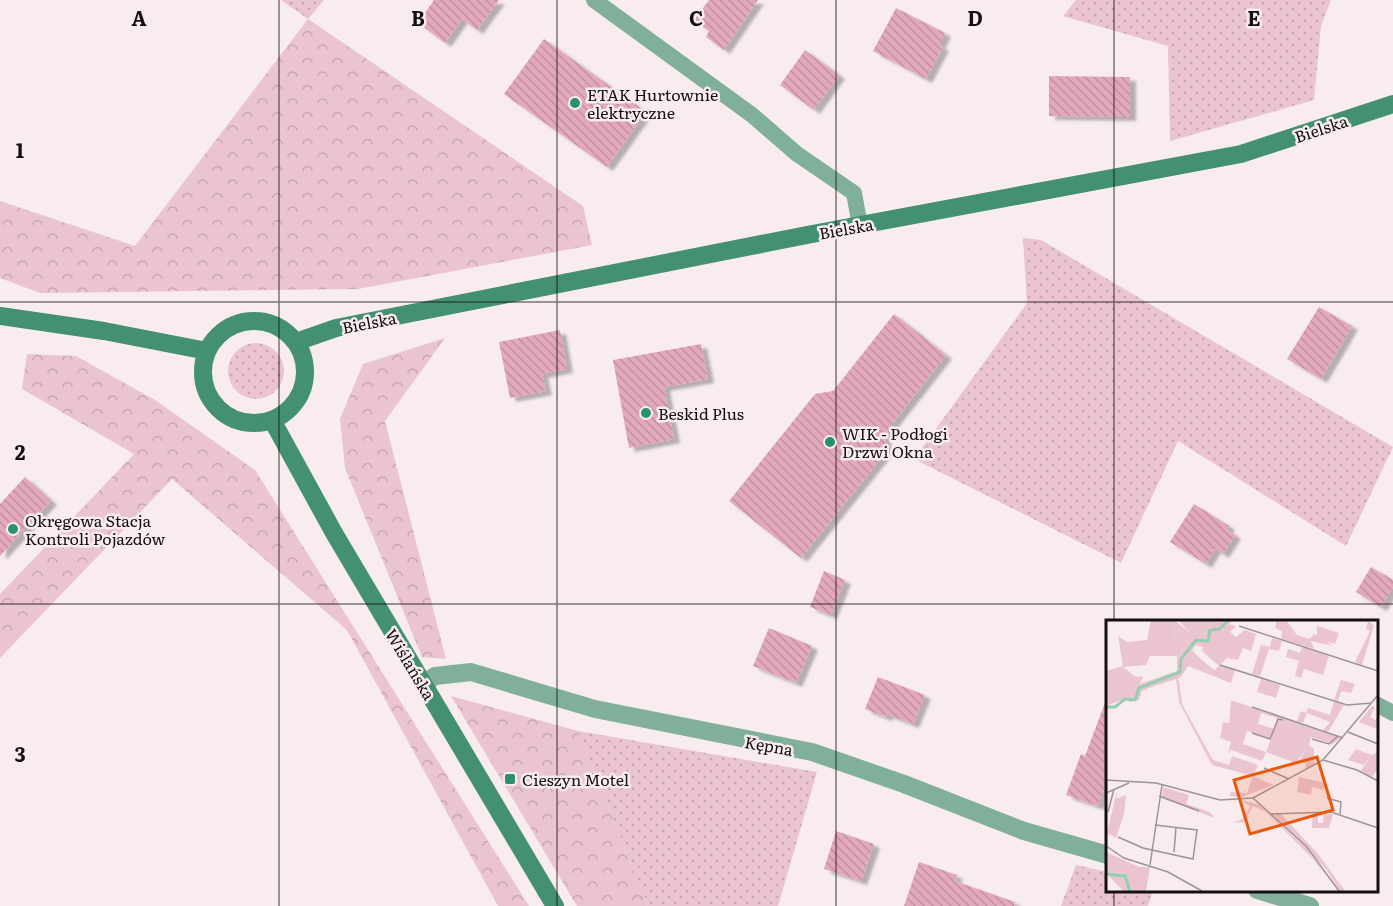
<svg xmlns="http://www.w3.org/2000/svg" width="1393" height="906" viewBox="0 0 1393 906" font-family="Literata,serif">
	<defs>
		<pattern id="grass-dots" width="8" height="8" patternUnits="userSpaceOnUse" patternTransform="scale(1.5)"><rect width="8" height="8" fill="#eac4cf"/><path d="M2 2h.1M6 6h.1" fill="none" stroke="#c8a7b1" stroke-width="1.8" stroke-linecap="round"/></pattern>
		<pattern id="forest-crowns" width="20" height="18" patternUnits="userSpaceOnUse" patternTransform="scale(1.5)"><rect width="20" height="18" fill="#eac4cf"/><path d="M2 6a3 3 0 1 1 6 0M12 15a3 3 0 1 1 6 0" fill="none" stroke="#c8a7b1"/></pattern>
		<pattern id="building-back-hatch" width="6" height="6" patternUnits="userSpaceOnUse" patternTransform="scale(1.5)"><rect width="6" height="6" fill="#e3a9bb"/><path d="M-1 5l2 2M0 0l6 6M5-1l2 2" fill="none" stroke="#c290a0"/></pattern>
		<filter id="shadow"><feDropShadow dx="6" dy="4" stdDeviation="1.5" flood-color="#0004"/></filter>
	</defs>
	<rect width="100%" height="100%" fill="#f8ecef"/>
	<g fill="url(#grass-dots)">
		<path d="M281,0H324L308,19Z"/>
		<path d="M1076,0H1331L1321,26L1314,100L1170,141L1168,46L1063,16Z"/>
		<path d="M1023,238L1041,240L1393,447L1346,546L1178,441L1121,563L914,459L1027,303Z"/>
		<circle cx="256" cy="371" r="28"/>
		<path d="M578,731L817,772L778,906H648Z"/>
		<path d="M1076,865L1108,872V890H1153L1148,906H1061Z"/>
	</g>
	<g fill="url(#forest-crowns)">
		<path d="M308,19L583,206L592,245L358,289L40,293L0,278V201L135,246Z"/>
		<path d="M445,338L385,421L446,659L422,657L345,468L340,419L363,364Z"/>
		<path d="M27,354L76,356L155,400L255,470L529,906H498L347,630L172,479L0,658V594L134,454L22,389Z"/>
		<path d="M451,696L578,731L648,906H577Z"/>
	</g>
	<g fill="url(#building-back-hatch)" filter="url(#shadow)">
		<path d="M434,0H499L477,30L462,19L445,43L418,23Z"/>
		<path d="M709,0H758L724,50L706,37L709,31L694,20Z"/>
		<path d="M896,8L945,33L939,45L943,47L926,79L873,51Z"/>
		<path d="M544,39L646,112L607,167L504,94Z"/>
		<path d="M805,50L839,75L814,110L780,85Z"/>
		<path d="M1049,76L1130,77V117L1049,116Z"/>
		<path d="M1319,307L1352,326L1321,379L1287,359Z"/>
		<path d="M894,314L946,355L885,433L886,452L801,558L729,501L815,394L833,391Z"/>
		<path d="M560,330L567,369L542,374L546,391L510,398L499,342Z"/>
		<path d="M701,344L708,379L664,387L674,439L629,448L613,360Z"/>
		<path d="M25,477L51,501L0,556V504Z"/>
		<path d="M1194,504L1229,526L1227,530L1235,535L1223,554L1215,549L1206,564L1170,542Z"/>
		<path d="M1371,567L1393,580V587L1381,607L1356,592Z"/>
		<path d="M824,571L845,580L831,615L810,607Z"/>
		<path d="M769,628L812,646L796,683L753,666Z"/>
		<path d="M878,677L925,695L913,724L887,714L886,717L865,709Z"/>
		<path d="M1106,700L1108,701V778L1098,806L1066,795L1081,754L1085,756Z"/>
		<path d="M836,831L874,844L861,881L824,869Z"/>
		<path d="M919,862L957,875L955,881L1015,902L1014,906H904Z"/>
	</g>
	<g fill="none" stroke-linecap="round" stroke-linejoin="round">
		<g stroke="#80b09b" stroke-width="16">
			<path d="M594,0L752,115L797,154L854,193L860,226"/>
			<path d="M1376,704L1393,713"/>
		</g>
		<g stroke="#80b09b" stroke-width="18">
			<path d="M423,684L435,676L471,672L595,709L812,752L904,784L1024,831L1108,855"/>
			<path d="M1257,890L1310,906"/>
		</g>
		<g stroke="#439073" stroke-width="18">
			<path d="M0,316L104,331L207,351"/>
			<circle cx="254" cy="372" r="51"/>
			<path d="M296,342L336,328L807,235L1241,154L1393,104"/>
			<path d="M272,420L334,533L555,906"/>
		</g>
	</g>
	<path fill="none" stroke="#141011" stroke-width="1.5" stroke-opacity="0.55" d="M279,0V906M557,0V906M836,0V906M1114,0V621M0,302H1393M0,604H1393M1114,890V906"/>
	<g fill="#29916e" stroke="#f8ecef" stroke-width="2">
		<circle cx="575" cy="103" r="6"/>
		<circle cx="646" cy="413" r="6"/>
		<circle cx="830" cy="442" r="6"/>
		<circle cx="13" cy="529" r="6"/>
		<rect x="504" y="773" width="12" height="12" rx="3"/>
	</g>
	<g text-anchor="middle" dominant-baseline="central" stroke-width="5" stroke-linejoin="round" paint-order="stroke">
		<g font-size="16" fill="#141011" stroke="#f8ecef" text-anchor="start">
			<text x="587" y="94">ETAK Hurtownie<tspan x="587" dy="18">elektryczne</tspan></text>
			<text x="658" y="413">Beskid Plus</text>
			<text x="842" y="433">WIK - Podłogi<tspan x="842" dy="18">Drzwi Okna</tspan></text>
			<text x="25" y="520">Okręgowa Stacja<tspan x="25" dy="18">Kontroli Pojazdów</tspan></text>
			<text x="522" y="779">Cieszyn Motel</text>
		</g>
		<g font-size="16" fill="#141011" stroke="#f8ecef">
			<text transform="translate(1321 128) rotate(-18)">Bielska</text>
			<text transform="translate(846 228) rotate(-10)">Bielska</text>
			<text transform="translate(369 322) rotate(-11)">Bielska</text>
			<text transform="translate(411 664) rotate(59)">Wiślańska</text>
			<text transform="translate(769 745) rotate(10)">Kępna</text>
		</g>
	</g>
	<g transform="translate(1106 620)">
		<rect width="272" height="272" fill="#f8ecef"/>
		<path d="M45,0H68L69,22L75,9L82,24L70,36H44L40,45L17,47L30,57L37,56L34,64L45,67L36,71L33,80L23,82L21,78L0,86V51L17,46L12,16L21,22L41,20ZM108,0L96,18L88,17L73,1ZM171,0H180L189,17L205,28L175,19L176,11L169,8ZM262,1L268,5L256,45L249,42L264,11L260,9ZM122,4L130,6L124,12L130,17L139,10L150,14L145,31L137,28L132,40L121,38L114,45L129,50L125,63L82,46L90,35L108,50L113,46L95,30ZM211,6L233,13L229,24L211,19ZM166,18L176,21L173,31L163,29L154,56L146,54L155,25L164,27ZM196,27L223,36L217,55L198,49L195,58L189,56L193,41L180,37L182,29L194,33ZM70,58L73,61L76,84L107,140L123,145L126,136L152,145L147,156L106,145L73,82ZM155,59L174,65L170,78L151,72ZM235,60L249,64L245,73L235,71L232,81L228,80ZM125,81H128L234,118L227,124L205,117L203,125L208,129V144L200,149L199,143H192L200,128L190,143L160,132L156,141L125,130L122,134L125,122L114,118L117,102L123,103ZM155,93L171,98L168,109L152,104ZM141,111L165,119L160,132L137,124ZM228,81L238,85L222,112L217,110L224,102L201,93L197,103L191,101L195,91L200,93L202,88L224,95ZM266,86L269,87L264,97L270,100L271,97V109L253,102ZM271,133V150L266,157L255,151L265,135ZM193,157L219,163L218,170L206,167L205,175L191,172ZM11,170L10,179L20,175L18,194L10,218L3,214L0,218ZM207,193H212V203H217L218,193L227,194L223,208H206ZM0,232L33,247H44L40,271H27L18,254L0,253Z" fill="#eac4cf" fill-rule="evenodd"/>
		<path d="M68,0L88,16L96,18L108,0H127L101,28L90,25L86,30L90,35L74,58L45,67L34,64L71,51V32L82,23L75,10L69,22ZM180,0L191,15L204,19L208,14L227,26L205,21L208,29L205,28L189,17ZM250,129L265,135L258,145L242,140ZM147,156L168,165L136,177L124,176L125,172L141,173ZM57,167L83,175L80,184L104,192L109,198L56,178ZM136,181L152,184L199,227L231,271L207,239L160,192L147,186L138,202L126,203L137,199L144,186ZM167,194H175L212,234L239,271H234L220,249ZM0,253L22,256L27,271H17Z" fill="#eac4cf"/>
		<path fill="none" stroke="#93cfb5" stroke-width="3" d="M0,87H9L19,79L29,80L33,68L74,52L75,39L90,20L102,21L104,10L113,9L123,0M0,254L19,256L24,271"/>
		<path fill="none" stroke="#9d9496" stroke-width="1.5" d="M133,6L272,51M114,45L241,85L266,83M146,87L237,118M242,112L272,124M146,113L164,119L172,99L177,100M206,119L223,124L232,116M217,140L251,150L272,161M158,148L183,159M0,160L50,163L114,180L147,178L217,140L272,75M0,173L23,163M53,176L93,191M147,178L200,226L233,271M221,178L235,182L234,194M2,192L8,169M165,194L225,192L272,208M12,217L37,228L87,239L91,210L49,205M0,226L18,238L62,252L96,271M68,232L70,207M44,245L56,165"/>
		<path fill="#e8590c" fill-opacity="0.15" stroke="#e8590c" stroke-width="3" d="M211,137L227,190L144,214L128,160Z"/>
		<rect width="272" height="272" fill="none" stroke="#141011" stroke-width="3"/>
	</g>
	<g font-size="20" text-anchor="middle" font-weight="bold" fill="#141011" stroke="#f8ecef" stroke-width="5" stroke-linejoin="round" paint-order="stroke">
		<text x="139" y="26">A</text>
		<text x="418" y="26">B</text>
		<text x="696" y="26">C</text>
		<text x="975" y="26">D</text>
		<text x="1254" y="26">E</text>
		<text x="20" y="158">1</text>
		<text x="20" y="460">2</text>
		<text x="20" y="762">3</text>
	</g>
</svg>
